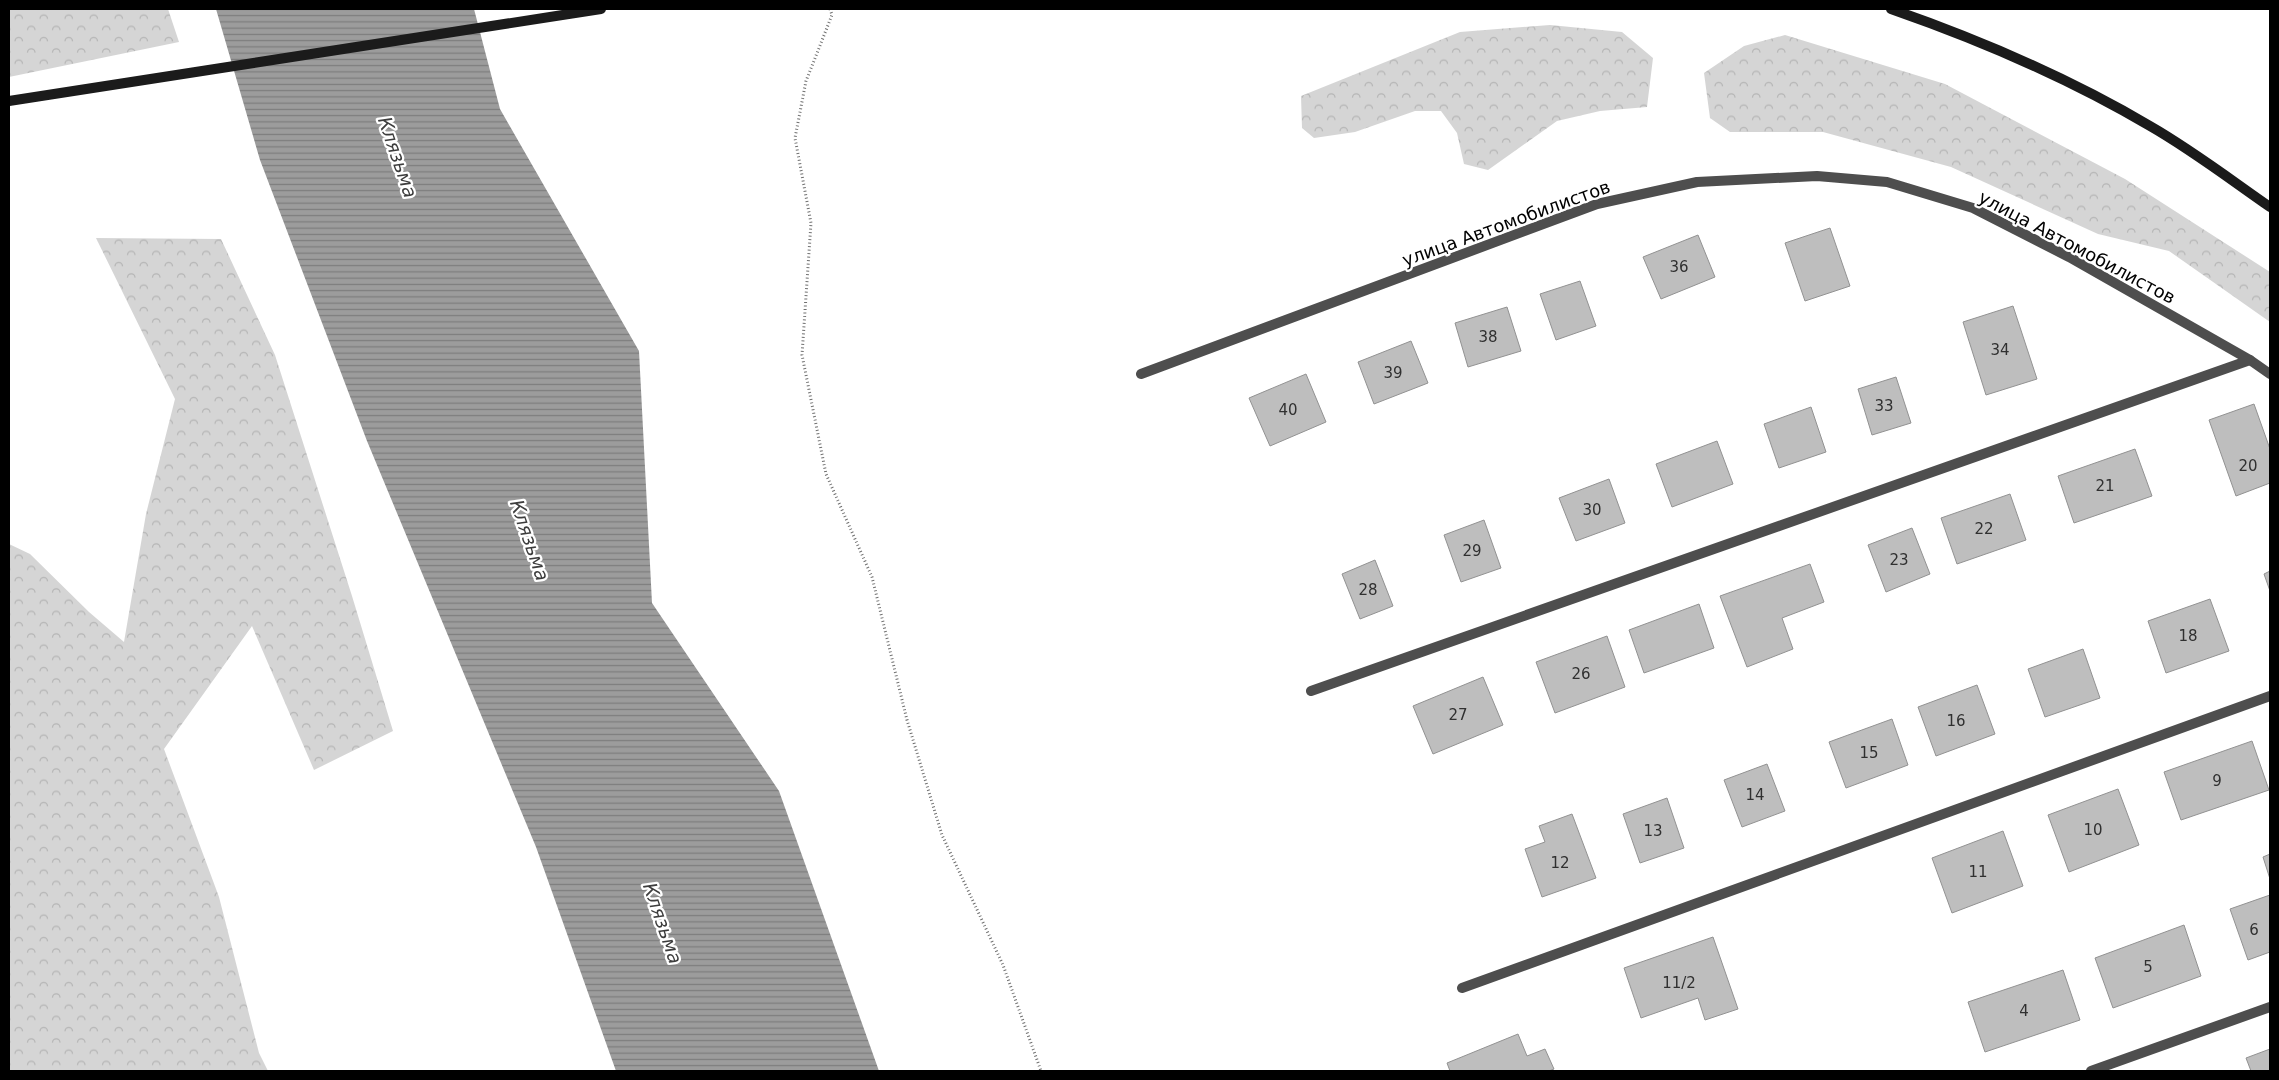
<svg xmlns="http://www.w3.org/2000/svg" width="2279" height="1080" viewBox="0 0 2279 1080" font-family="'DejaVu Sans',sans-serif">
	<defs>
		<pattern id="forest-crowns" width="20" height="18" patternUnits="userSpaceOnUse" patternTransform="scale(1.25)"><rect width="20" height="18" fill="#d5d5d5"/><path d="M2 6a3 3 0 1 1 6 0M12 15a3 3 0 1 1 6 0" fill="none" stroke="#b5b5b5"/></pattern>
		<pattern id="water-rules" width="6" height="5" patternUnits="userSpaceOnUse" patternTransform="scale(1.25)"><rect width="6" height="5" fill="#9c9c9c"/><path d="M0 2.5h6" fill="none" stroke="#7d7d7d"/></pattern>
	</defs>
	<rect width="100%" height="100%" fill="#fff"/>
	<g fill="url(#forest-crowns)">
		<path d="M9,9H168L179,42L9,77Z"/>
		<path d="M1550,25L1622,32L1653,58L1647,107L1600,111L1557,121L1488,170L1464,164L1457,133L1441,111H1415L1355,132L1314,138L1302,128L1301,96L1460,32Z"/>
		<path d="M1785,35L1945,84L2125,179L2270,272V322L2169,251L2098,234L1951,167L1823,132H1730L1710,118L1704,73L1744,46Z"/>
		<path d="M96,238L221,239L275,355L352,596L393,731L314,770L252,626L164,749L219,897L259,1053L268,1071H9V544L30,554L89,612L124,642L146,514L175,399Z"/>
	</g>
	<path fill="url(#water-rules)" d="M216,9H474L500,109L639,351L652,603L779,791L879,1071H616L536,847L367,441L260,160Z"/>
	<g fill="#bebebe" stroke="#929292">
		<path d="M1830,228L1850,286L1805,301L1785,243Z"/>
		<path d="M1698,235L1715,277L1661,299L1643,257Z"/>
		<path d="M1580,281L1596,326L1556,340L1540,294Z"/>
		<path d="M2013,306L2037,379L1986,395L1963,322Z"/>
		<path d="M1507,307L1521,351L1468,367L1455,323Z"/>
		<path d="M1411,341L1428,383L1374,404L1358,362Z"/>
		<path d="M1306,374L1326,422L1270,446L1249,398Z"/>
		<path d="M1896,377L1911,423L1872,435L1858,389Z"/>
		<path d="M2254,404L2270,449V483L2236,496L2209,420Z"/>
		<path d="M1811,407L1826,452L1779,468L1764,424Z"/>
		<path d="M1717,441L1733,484L1672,507L1656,464Z"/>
		<path d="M2135,449L2152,496L2074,523L2058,476Z"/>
		<path d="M1609,479L1625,523L1576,541L1559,498Z"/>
		<path d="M2010,494L2026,540L1957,564L1941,518Z"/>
		<path d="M1484,520L1501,568L1461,582L1444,535Z"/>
		<path d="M1912,528L1930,574L1886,592L1868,545Z"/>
		<path d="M1375,560L1393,606L1360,619L1342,574Z"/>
		<path d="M1810,564L1824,602L1782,618L1793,649L1747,667L1720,596Z"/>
		<path d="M2270,571V591L2264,574Z"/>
		<path d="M2210,599L2229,651L2166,673L2148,621Z"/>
		<path d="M1699,604L1714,648L1644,673L1629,630Z"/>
		<path d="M1607,636L1625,687L1555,713L1536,662Z"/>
		<path d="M2083,649L2100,698L2045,717L2028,669Z"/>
		<path d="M1483,677L1503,725L1433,754L1413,706Z"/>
		<path d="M1977,685L1995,734L1936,756L1918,707Z"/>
		<path d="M1892,719L1908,765L1846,788L1829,742Z"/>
		<path d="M2252,741L2269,790L2181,820L2164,772Z"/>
		<path d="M1767,764L1785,811L1742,827L1724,780Z"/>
		<path d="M2118,789L2139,845L2069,872L2048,815Z"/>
		<path d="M1667,798L1684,848L1640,863L1623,814Z"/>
		<path d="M1572,814L1596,878L1542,897L1525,849L1545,842L1539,826Z"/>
		<path d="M2003,831L2023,886L1952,913L1932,858Z"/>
		<path d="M2270,854V879L2263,857Z"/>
		<path d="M2270,895V952L2248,960L2230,909Z"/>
		<path d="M2184,925L2201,976L2113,1008L2095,958Z"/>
		<path d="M1713,937L1738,1009L1705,1020L1698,998L1641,1018L1624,968Z"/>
		<path d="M2063,970L2080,1020L1985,1052L1968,1002Z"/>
		<path d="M1518,1034L1527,1056L1545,1049L1554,1069L1549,1071H1450L1447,1063Z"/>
		<path d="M2270,1049V1071H2251L2246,1058Z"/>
	</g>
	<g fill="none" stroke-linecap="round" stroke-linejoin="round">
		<path stroke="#707070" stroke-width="3" stroke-dasharray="1 2.5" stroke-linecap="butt" d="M830,9L832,15L806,81L795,138L811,223L802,355L826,474L872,577L907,720L942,835L1003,965L1041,1071"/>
		<g stroke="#4e4e4e" stroke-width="10">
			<path d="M1141,374L1597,204L1697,182L1817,176L1887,182L1973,208L2069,257L2250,360L2270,374"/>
			<path d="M1311,691L2250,360"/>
			<path d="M1462,988L2270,696"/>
			<path d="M2091,1071L2270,1007"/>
		</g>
		<g stroke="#1b1b1b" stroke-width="10">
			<path d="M1891,9C1980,40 2069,78 2150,126C2192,150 2231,180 2270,207"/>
			<path d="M9,101L601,9"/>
		</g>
	</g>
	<g text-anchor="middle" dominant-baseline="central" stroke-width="4.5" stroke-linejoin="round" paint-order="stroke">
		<g font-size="15" fill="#303030">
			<text x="1679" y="267">36</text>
			<text x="1488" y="337">38</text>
			<text x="2000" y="350">34</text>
			<text x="1393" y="373">39</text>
			<text x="1884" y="406">33</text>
			<text x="1288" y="410">40</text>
			<text x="2248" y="466">20</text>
			<text x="2105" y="486">21</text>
			<text x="1592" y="510">30</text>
			<text x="1984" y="529">22</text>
			<text x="1472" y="551">29</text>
			<text x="1899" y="560">23</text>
			<text x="1368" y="590">28</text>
			<text x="2188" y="636">18</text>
			<text x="1581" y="674">26</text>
			<text x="1458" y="715">27</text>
			<text x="1956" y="721">16</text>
			<text x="1869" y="753">15</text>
			<text x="2217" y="781">9</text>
			<text x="1755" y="795">14</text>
			<text x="2093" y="830">10</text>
			<text x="1653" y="831">13</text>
			<text x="1560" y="863">12</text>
			<text x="1978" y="872">11</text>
			<text x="2254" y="930">6</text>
			<text x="2148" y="967">5</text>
			<text x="1679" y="983">11/2</text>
			<text x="2024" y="1011">4</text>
		</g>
		<g font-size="18" fill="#000" stroke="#fff">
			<text transform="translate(1506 223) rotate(-20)">улица Автомобилистов</text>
			<text transform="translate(2077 247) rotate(28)">улица Автомобилистов</text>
		</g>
		<g font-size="19" font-style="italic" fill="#3d3d3d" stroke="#fff">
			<text transform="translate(398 157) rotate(71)">Клязьма</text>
			<text transform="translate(530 540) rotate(71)">Клязьма</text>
			<text transform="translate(663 923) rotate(71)">Клязьма</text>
		</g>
	</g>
	<rect width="2279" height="1080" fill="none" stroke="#000000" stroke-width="20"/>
</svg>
